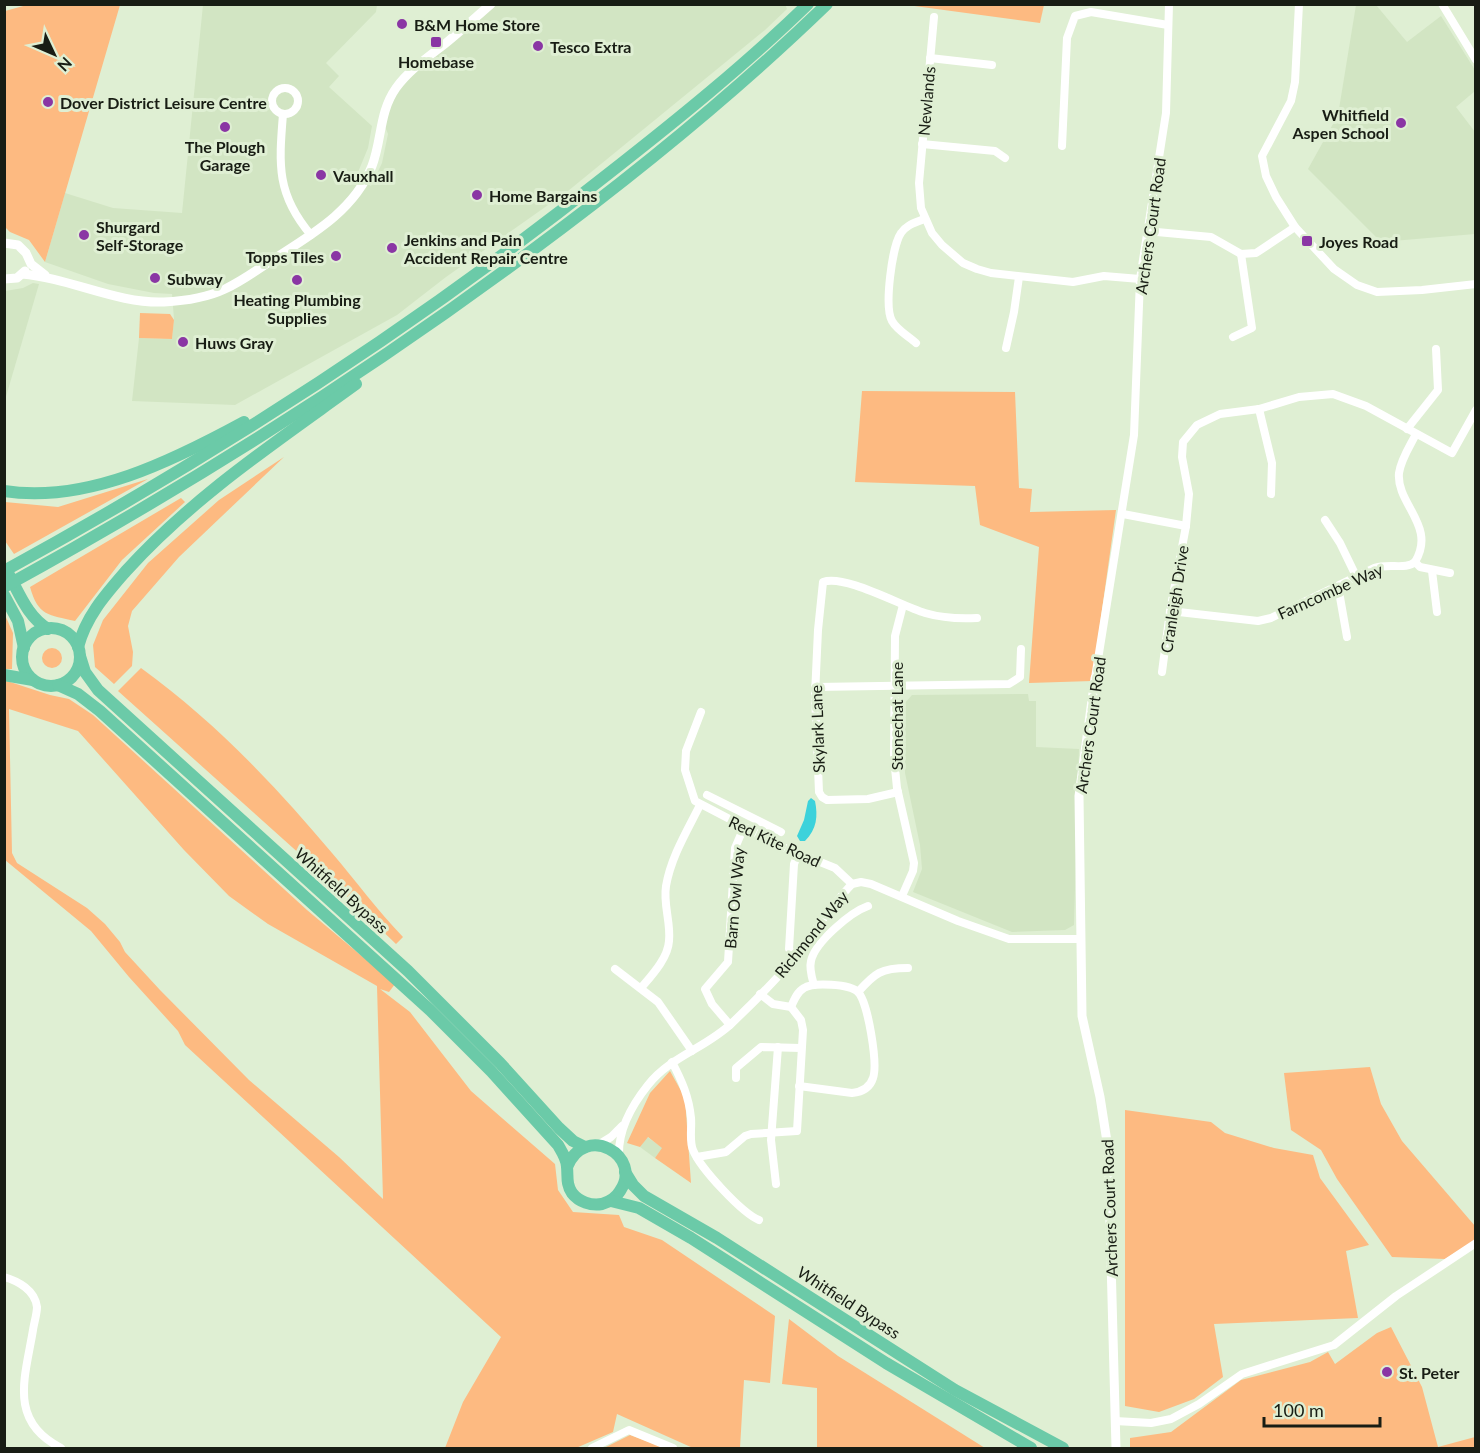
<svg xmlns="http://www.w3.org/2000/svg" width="1480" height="1453" viewBox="0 0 1480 1453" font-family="Lato,sans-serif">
	<rect width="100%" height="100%" fill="#dfefd3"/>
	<g fill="#d2e5c3">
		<path d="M785,4L787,9L765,30L568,191L446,277L397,315L235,405L132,401L139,338L172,339L174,319L172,294L154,293L108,284L45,262L65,193L113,208L182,213L203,5H377L376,12L326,63L339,76L329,87L372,126L368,148L356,177L371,186L382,163L388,134L382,119L396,89L491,5Z"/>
		<path d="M1356,5H1376L1407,42L1441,16L1475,70V91L1456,107L1475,132V234L1381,242L1308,169L1338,115Z"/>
		<path d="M33,283L39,284L5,400V291L23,288Z"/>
		<path d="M1028,694L1029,701H1036V747L1079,749L1074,925L1065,930L1012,932L913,892L922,869L920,845L905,773L904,704L912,695Z"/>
		<path d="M647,1137L663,1148L655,1158L640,1147Z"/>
	</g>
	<g fill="#fdba81" fill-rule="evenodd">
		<path d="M27,5H120L45,262L29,240L10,232L5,227V11Z"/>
		<path d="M907,5L1044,4V5L1040,23Z"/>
		<path d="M140,313L170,314L174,320L172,339L139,338Z"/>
		<path d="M862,391L1015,392L1019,488L1032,489L1030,512L1116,510L1092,681L1029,683L1039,547L980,525L975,486L855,482Z"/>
		<path d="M284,457L179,557L132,611L128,626L133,652L132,666L114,684L95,667L93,645L103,620L148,563L219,500Z"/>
		<path d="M148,479L14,554L5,541V502L58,507Z"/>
		<path d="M181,498L185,502L122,560L75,621C49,615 38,616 30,587Z"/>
		<path d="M5,615L13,633L12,669H5Z"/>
		<circle cx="52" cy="658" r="10"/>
		<path d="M141,668C213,720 275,785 332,853C356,881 377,910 403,937L396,944L341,891L118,691Z"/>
		<path d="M4,680L50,695L69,699L93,715L307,910L395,984L389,992L380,989L410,1012L471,1091L555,1164L558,1190L573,1212L619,1215L624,1227L662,1240L775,1316L770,1383L744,1380L740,1448H693L617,1414L613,1432L576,1448H445L463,1402L501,1337L185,1045L178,1031L129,977L91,931L5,860ZM9,709L78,731L184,850L229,896L268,924L377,986L383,1199L339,1157L249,1080L160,990L125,952L120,942L105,924L87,908L17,863L12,853Z"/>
		<path d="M1370,1067L1381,1104L1402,1141L1475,1226V1240L1445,1259L1392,1257L1337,1179L1321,1150L1291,1130L1284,1073Z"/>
		<path d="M670,1071L685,1098L691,1183L655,1158L662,1148L648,1137L640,1147L627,1143L650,1093Z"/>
		<path d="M1125,1110L1211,1122L1225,1133L1274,1148L1313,1155L1320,1178L1369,1245L1346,1251L1358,1318L1214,1324L1223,1377L1194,1399L1159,1412L1125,1406Z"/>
		<path d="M789,1319L838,1356L985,1448H817V1388L782,1384Z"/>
		<path d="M1391,1327L1422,1387L1438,1447L1475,1437V1448H1130V1438L1171,1432L1241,1380L1310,1362L1328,1352L1335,1364L1377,1333Z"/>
		<path d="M630,1435L665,1448H604Z"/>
	</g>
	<path fill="#3cd2db" d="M811,798L815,801C818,816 817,829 805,841H800L797,836L804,820L808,801Z"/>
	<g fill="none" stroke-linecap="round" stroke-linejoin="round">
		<g stroke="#fff" stroke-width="8">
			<path d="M1299,4L1295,82L1291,101L1262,156L1266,176L1276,197L1295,227L1334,269L1357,285L1377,292L1422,290L1476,284"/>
			<path d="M1442,4L1476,60"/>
			<path d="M934,17L919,183L921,208L932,233L942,245L963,263L977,269L991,273L1073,282L1104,276L1140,279"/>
			<path d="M930,58L992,65"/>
			<circle cx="285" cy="101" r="13"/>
			<path d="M283,114C279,164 276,194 311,235"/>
			<path d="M922,144L995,151L1005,158"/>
			<path d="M1062,146L1067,38L1075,16L1091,12L1168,25"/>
			<path d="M1146,231L1211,237L1241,254L1256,253L1295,227"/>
			<path d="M1233,337L1252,328L1241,254"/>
			<path d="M916,343C908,336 897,330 892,321C884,307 892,246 901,233C906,225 915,223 924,219"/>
			<path d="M1006,348L1014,312L1019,277"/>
			<path d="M1259,409L1272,463L1271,494"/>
			<path d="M1407,429L1438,390L1436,349"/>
			<path d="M1123,514L1186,526"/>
			<path d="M1325,520L1340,543L1356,576"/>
			<path d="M1415,562C1437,526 1396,504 1399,473C1401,459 1410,446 1416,434"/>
			<path d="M1415,562L1420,567L1450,573"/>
			<path d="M1432,571L1437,612"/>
			<path d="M1338,586L1347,637"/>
			<path d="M1170,611L1258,621L1271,618L1374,568C1389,563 1406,570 1415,562"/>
			<path d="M1162,672L1170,611L1186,526L1189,494L1182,457L1183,442L1197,425L1220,414L1259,409L1299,397L1333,394L1366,406L1452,453L1476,410"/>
			<path d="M1095,678L1134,435L1140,279L1166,113L1169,4"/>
			<path d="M815,687L1009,684L1020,677L1021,649"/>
			<path d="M701,712L686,751L685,770L695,801L783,847L835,868L852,884"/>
			<path d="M898,792L868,799L827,800L822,797L819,792L815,695L818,630L823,582C845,574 901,606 925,613C942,618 959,619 977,618"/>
			<path d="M707,795L781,832"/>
			<path d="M902,896L913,871L914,863L897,788L894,758L895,636L903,605"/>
			<path d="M795,956L789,949L794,864L798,854"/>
			<path d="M615,969L658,1002L692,1051"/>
			<path d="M814,985C812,978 809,969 811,961C815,942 851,912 868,906"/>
			<path d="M641,988C652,975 668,958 669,941C671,922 663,905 666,886C671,857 687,831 700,805"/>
			<path d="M858,992C875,973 881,968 908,968"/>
			<path d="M791,1007C794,1000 797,992 804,988C813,982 850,984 858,992C868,1002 878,1064 873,1078C870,1088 861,1092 852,1093L799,1086"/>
			<path d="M730,1025L712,1004L705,989L728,962L735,848L744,827"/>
			<path d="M672,1062C682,1081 689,1097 691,1118C692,1128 689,1141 693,1150C700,1168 742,1213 759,1220"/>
			<path d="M736,1078V1068L761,1047L801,1048"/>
			<path d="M598,1145L611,1137L622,1126"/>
			<path d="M619,1156C618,1130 632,1105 648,1085C671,1056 706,1048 732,1023C752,1004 772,984 790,963C811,937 829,908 852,884L861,882L871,884L958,921L1009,939H1080"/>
			<path d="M697,1157L726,1152L745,1136L751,1134L797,1131L803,1030L801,1020L791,1007L773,1004L760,994"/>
			<path d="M776,1184L771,1140L778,1047"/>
			<path d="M4,1277C18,1281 35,1290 37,1307C37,1314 34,1323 33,1330C25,1378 8,1421 61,1448"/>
			<path d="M1115,1421L1151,1423L1171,1419L1199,1404L1242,1374L1334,1345L1396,1296L1476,1243"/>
			<path d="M592,1448L629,1430L673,1448"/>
		</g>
		<g stroke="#fff" stroke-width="9">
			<path d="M4,243L18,245L26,253L31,264L45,275"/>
			<path d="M22,274C70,278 117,304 164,302C184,301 206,298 225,289C242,281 257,270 272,260C311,235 354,211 372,166C382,140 379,112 396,88C409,70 428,57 446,43C461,31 476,17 491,4"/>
			<path d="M4,279L17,278L25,271"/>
			<path d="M1095,678L1079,796L1082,1016L1100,1097L1108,1148L1116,1448"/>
		</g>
		<g stroke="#6bcaa8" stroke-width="12">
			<path d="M4,491C87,504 174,460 244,422"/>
			<path d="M4,571C216,455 419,324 608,174C677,120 745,65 808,4"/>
			<path d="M9,575C20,595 28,617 48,629"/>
			<path d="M4,587C181,490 352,383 515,263C624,183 730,98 827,4"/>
			<path d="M4,595L18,621L24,648"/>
			<circle cx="51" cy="657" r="29"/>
			<path d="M78,647C86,616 106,594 126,571C193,497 276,442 356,384"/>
			<path d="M80,656L85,672L98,690L408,971L500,1063L559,1128L573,1141L585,1147"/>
			<path d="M4,675L33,680"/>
			<path d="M58,685L78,694L100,711L430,1010L491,1071L558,1145C562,1152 567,1159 567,1167C568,1177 566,1184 572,1193C579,1202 591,1206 602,1204C609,1202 616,1198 620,1191C644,1156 585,1122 567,1167"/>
			<path d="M625,1172L633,1185L644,1196L717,1238L955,1390L1063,1448"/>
			<path d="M611,1201L639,1208L691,1238L886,1363L1031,1448"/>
		</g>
	</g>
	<g fill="#8a36a4" stroke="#dfefd3" stroke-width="2">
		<circle cx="402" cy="24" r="6"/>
		<rect x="430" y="36" width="12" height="12" rx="3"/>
		<circle cx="538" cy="46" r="6"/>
		<circle cx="48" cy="102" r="6"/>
		<circle cx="1401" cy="123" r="6"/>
		<circle cx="225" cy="127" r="6"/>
		<circle cx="321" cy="175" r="6"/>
		<circle cx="477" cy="195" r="6"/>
		<circle cx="84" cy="235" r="6"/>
		<rect x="1301" y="235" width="12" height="12" rx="3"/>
		<circle cx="392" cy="248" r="6"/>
		<circle cx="336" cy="256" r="6"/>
		<circle cx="155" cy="278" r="6"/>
		<circle cx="297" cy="280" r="6"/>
		<circle cx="183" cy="342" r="6"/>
		<circle cx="1387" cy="1372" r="6"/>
	</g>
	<g text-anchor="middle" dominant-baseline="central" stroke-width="6" stroke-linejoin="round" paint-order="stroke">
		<g font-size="16" font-weight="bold" fill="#181d14" stroke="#dfefd3" text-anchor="start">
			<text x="414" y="24">B&amp;M Home Store</text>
			<text x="550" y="46">Tesco Extra</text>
			<text x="436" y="61" text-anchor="middle">Homebase</text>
			<text x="60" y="102">Dover District Leisure Centre</text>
			<text x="1389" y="114" text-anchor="end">Whitfield<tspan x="1389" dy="18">Aspen School</tspan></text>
			<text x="225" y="146" text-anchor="middle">The Plough<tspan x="225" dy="18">Garage</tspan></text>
			<text x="333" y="175">Vauxhall</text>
			<text x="489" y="195">Home Bargains</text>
			<text x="96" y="226">Shurgard<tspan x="96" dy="18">Self-Storage</tspan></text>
			<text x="404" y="239">Jenkins and Pain<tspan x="404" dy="18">Accident Repair Centre</tspan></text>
			<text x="1319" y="241">Joyes Road</text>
			<text x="324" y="256" text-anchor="end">Topps Tiles</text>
			<text x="167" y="278">Subway</text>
			<text x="297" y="299" text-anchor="middle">Heating Plumbing<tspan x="297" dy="18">Supplies</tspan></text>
			<text x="195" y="342">Huws Gray</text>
			<text x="1399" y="1372">St. Peter</text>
		</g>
		<g font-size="16" fill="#181d14" stroke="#dfefd3">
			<text transform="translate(926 101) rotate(-85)">Newlands</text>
			<text transform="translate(1150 226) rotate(-82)">Archers Court Road</text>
			<text transform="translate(1330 591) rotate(-24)">Farncombe Way</text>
			<text transform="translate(1174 599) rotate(-81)">Cranleigh Drive</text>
			<text transform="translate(896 716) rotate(-90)">Stonechat Lane</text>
			<text transform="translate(1090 725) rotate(-82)">Archers Court Road</text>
			<text transform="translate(817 729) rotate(-92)">Skylark Lane</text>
			<text transform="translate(775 841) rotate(25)">Red Kite Road</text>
			<text transform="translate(342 890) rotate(42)">Whitfield Bypass</text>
			<text transform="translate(734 898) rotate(-85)">Barn Owl Way</text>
			<text transform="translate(811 934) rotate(-51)">Richmond Way</text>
			<text transform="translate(1109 1208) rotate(-92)">Archers Court Road</text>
			<text transform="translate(849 1302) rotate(33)">Whitfield Bypass</text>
		</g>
	</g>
	<rect width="1480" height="1453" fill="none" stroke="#181d14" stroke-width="12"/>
	<g transform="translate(54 54) rotate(134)" stroke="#dfefd3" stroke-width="4.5" paint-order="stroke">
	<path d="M0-4.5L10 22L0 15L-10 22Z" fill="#181d14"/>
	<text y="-9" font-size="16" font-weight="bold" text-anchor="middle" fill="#181d14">N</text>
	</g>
	<path d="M1264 1417v9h116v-9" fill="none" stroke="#181d14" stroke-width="3"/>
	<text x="1273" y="1417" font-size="18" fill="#181d14" stroke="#dfefd3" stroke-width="4.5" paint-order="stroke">100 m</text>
</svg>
